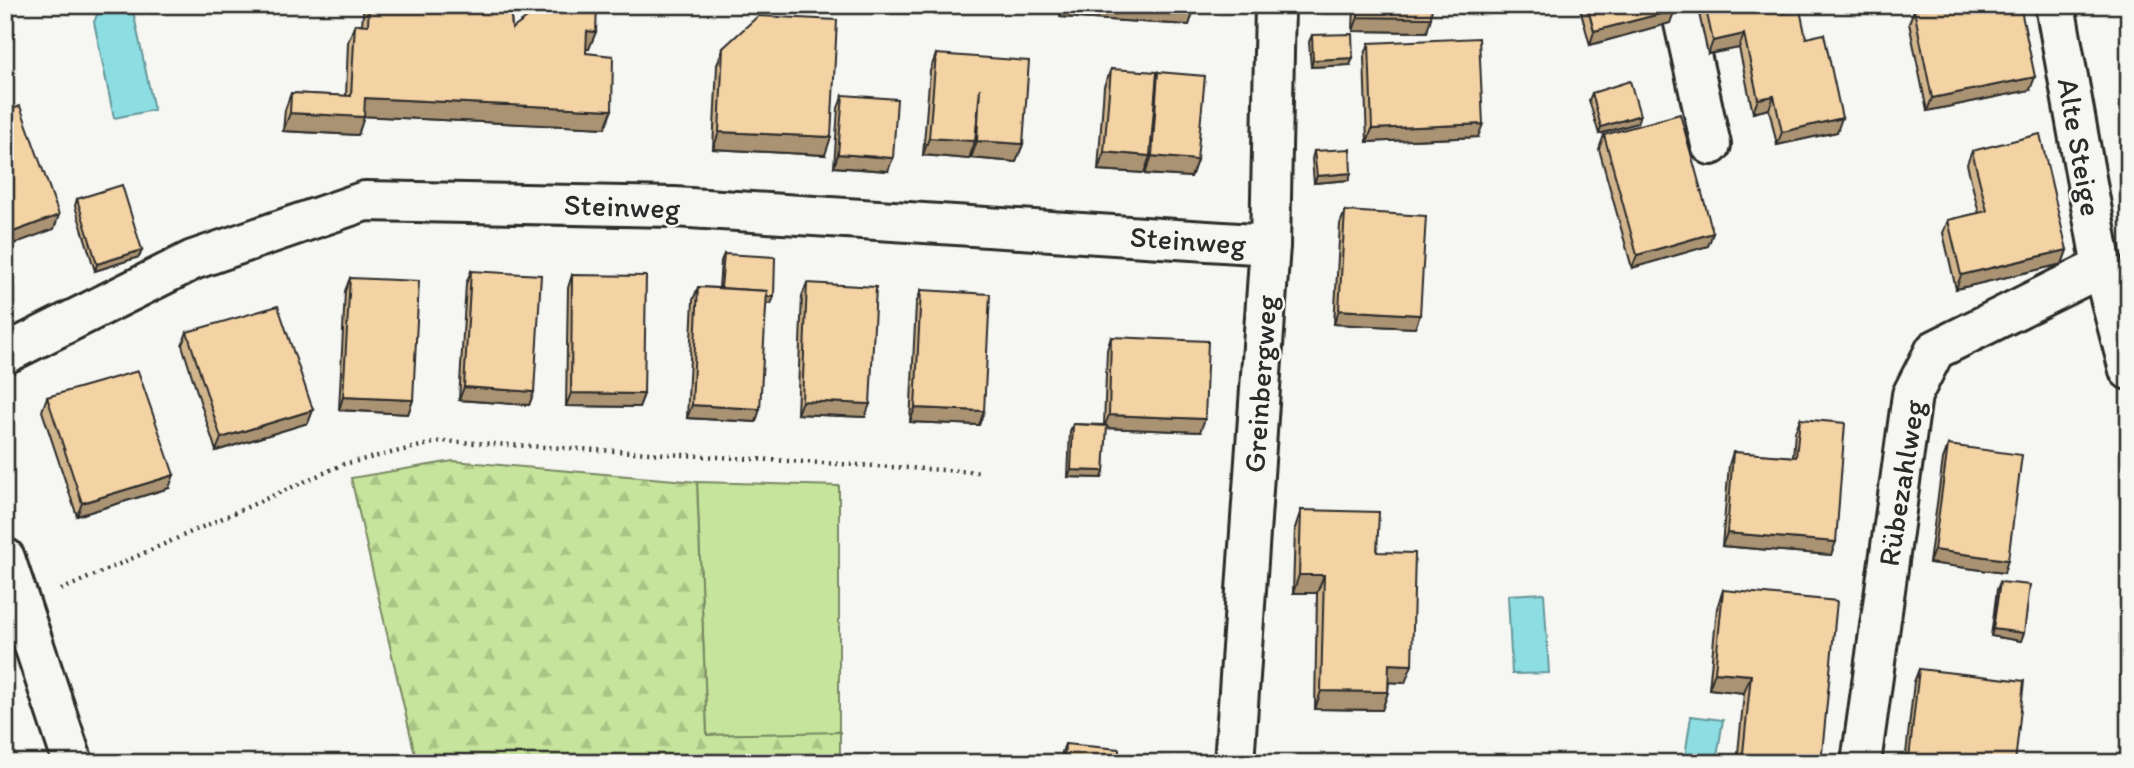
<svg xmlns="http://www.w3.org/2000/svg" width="2134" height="768" viewBox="0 0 2134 768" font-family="Itim,sans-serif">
	<defs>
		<pattern id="forest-firs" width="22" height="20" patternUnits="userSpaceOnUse" patternTransform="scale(1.75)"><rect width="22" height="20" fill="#c6e49b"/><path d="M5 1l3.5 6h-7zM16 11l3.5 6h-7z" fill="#aac486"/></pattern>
	</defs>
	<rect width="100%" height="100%" fill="#f6f6f2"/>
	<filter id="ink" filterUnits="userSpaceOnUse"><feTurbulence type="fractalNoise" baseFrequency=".0143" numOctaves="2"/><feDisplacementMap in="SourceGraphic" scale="14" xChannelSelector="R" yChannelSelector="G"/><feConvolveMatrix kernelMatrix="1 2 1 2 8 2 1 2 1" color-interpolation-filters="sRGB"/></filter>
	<g filter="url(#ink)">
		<path fill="#c6e49b" stroke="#788863" stroke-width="2" d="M697,482L839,486V733L707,735Z"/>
		<path fill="url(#forest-firs)" stroke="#788863" stroke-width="2" d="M453,461L697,482L707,735L840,732V763H417L351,478Z"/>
		<g fill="#8cdee2" stroke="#659699" stroke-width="2">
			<path d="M101,5H129L133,11L154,110L114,118L94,22Z"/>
			<path d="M1544,593L1549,673L1512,674L1508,595Z"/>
			<path d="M1691,716L1723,720L1716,763H1684Z"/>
		</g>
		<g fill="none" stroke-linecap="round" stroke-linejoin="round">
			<g stroke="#2b2b2b" stroke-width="44">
				<g id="minor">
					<path d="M1680,5L1711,145"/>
					<path d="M2055,5L2102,267L2129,370"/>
					<path d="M5,354L193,260L365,201L674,207L1270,245"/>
					<path d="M5,558L73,763"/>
					<path d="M1234,763L1270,245L1275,5"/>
					<path d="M1861,763L1912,395L1935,350L2102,267"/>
				</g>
			</g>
			<path stroke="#2b2b2b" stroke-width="4.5" stroke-dasharray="2 5" stroke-linecap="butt" d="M61,590L344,464L442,441L978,472"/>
			<use href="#minor" stroke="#f6f6f2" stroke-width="38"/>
		</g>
		<g fill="#d1b58d" stroke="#2b2b2b" stroke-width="2">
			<path d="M364,5H510L512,29L533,14V10L526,5H597L589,49H586V53L605,128L364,116L358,135L283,131L285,110L291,93L346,96L348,42L355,24H362Z"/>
			<path d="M1061,5H1195L1189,25L1060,17Z"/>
			<path d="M1354,5H1432L1427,32L1353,31Z"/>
			<path d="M1579,5H1673L1670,23L1590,45Z"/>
			<path d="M1699,5H1782L1783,13L1806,38L1837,132L1777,145L1769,109L1753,113L1739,48L1708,54L1698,9Z"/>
			<path d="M1914,10L2030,90L1927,111L1909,23Z"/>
			<path d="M1312,35L1350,65L1311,67L1309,42Z"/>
			<path d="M1369,43L1478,137L1367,142L1364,57Z"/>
			<path d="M723,48L825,155L713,149L717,65Z"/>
			<path d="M936,54L1023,144L1016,162L971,158V153L969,159L923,155L930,71Z"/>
			<path d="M1111,69L1156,78L1158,72L1197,160L1191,177L1145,174L1146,167L1144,173L1098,170L1104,86Z"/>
			<path d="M1592,93L1637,123L1599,134L1589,100Z"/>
			<path d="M843,95L888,171L834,167L838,108Z"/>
			<path d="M1604,135L1713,233L1708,246L1632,268L1599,149Z"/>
			<path d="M1314,151L1351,173L1349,180L1314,183L1312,159Z"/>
			<path d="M1972,151L2067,250L2062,264L1956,289L1943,233L1948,220L1979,213L1967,164Z"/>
			<path d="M77,199L142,250L139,257L95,271L75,206Z"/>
			<path d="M1345,211L1420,315L1415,328L1334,324L1340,224Z"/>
			<path d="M724,254L771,304H766L756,422L687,418L693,300L698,287L719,288L721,261Z"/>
			<path d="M471,271L534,392L529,405L459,400L466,284Z"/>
			<path d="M572,275L644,394L639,407L566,406L568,288Z"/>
			<path d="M350,278L413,400L408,414L339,410L345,291Z"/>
			<path d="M807,283L865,417L797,414L802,296Z"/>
			<path d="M921,290L984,411L979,425L910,422L916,304Z"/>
			<path d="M187,332L313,410L308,423L216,451L182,345Z"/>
			<path d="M1111,337L1200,432L1106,428L1104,471L1102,478L1068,477L1070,431L1073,424L1104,425L1107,350Z"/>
			<path d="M47,397L169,488L77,516L42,411Z"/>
			<path d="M1800,419L1831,555L1722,546L1729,465L1733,452L1793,457L1795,432Z"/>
			<path d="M1948,445L2004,573L1929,563L1943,459Z"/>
			<path d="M1301,510L1377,552L1405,683L1389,682L1388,692L1382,710L1315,709L1317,593H1293L1295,528Z"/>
			<path d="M2000,582L2021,641L1991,636L1997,589Z"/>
			<path d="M1723,590L1821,763H1737L1744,693L1709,689L1717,608Z"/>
			<path d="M1919,669L2015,763H1905L1914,682Z"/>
			<path d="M1065,744L1119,763H1062V752Z"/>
		</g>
		<g fill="#aa9373" stroke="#2b2b2b" stroke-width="2">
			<path d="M820,5H932L929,14L819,10Z"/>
			<path d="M1064,5H1159L1195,7L1189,25L1060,17Z"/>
			<path d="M2127,5H2129V12H2125Z"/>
			<path d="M1675,10L1670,23L1590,45L1594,31Z"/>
			<path d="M1358,17L1431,18L1427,32L1353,31Z"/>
			<path d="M587,31L596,32L589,49H581Z"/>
			<path d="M1744,34L1739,48L1708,54L1713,41Z"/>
			<path d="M1353,58L1350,65L1311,67L1313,60Z"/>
			<path d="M2035,77L2030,90L1927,111L1932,98Z"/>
			<path d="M1774,96L1769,109L1753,113L1758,99Z"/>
			<path d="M365,98L612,110L605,128L359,116Z"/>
			<path d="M290,113L364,117L358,135L283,131Z"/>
			<path d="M1640,115L1637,123L1599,134L1601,127Z"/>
			<path d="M1842,118L1837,132L1777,145L1782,132Z"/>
			<path d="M1483,124L1478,137L1367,142L1372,129Z"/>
			<path d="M719,132L831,137L825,155L713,149Z"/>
			<path d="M929,138L975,141L969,159L923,155Z"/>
			<path d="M977,141L1023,144L1016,162L971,158Z"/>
			<path d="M1104,152L1150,156L1144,173L1098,170Z"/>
			<path d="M838,154L893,158L888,171L834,167Z"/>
			<path d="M1152,156L1197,160L1191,177L1145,174Z"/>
			<path d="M1351,173L1349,180L1314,183L1317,176Z"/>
			<path d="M59,215L54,229L5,247V235Z"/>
			<path d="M1713,233L1708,246L1632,268L1637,255Z"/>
			<path d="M142,250L139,257L95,271L97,264Z"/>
			<path d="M2067,250L2062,264L1956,289L1961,275Z"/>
			<path d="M721,294L774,297L771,304L718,302Z"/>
			<path d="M1339,310L1420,315L1415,328L1334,324Z"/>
			<path d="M464,387L534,392L529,405L459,400Z"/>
			<path d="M571,393L644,394L639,407L566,406Z"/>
			<path d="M343,397L413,400L408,414L339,410Z"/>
			<path d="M802,401L870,404L865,417L797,414Z"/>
			<path d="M692,405L760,409L756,422L687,418Z"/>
			<path d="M915,408L984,411L979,425L910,422Z"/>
			<path d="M313,410L308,423L216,451L221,438Z"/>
			<path d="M1109,415L1205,419L1200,432L1104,428Z"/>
			<path d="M1071,470L1104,471L1102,478L1068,477Z"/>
			<path d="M174,475L169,488L77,516L82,503Z"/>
			<path d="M1727,533L1836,542L1831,555L1722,546Z"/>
			<path d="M1934,550L2008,560L2004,573L1929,563Z"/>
			<path d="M1299,575H1324L1317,593H1293Z"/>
			<path d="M1993,629L2024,633L2021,641L1991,636Z"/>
			<path d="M1389,664L1412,665L1405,683L1383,682Z"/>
			<path d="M1715,672L1751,675L1744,693L1709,689Z"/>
			<path d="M1321,691L1388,692L1382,710L1315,709Z"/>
			<path d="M1909,758L1956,763H1907Z"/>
		</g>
		<g fill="#f3d2a4" stroke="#2b2b2b" stroke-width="2">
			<path d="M369,5H510L512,29L538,10V5H597L596,32L587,31L586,53L613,56L612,110L365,98L364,117L290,113L291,93L351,96L355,24L368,25Z"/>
			<path d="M1159,5H1195V7Z"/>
			<path d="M1358,5H1432L1431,18L1358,17Z"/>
			<path d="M1587,5H1673L1675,10L1594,31Z"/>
			<path d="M1705,5H1782L1783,13L1800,10L1806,38L1824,34L1842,118L1782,132L1774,96L1758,99L1744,34L1713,41Z"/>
			<path d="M1936,5H2020L2035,77L1932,98L1914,10Z"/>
			<path d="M758,16L837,20L831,137L719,132L723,48Z"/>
			<path d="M1352,34L1353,58L1313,60L1312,35Z"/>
			<path d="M1479,38L1483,124L1372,129L1369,43Z"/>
			<path d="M936,54L1029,61L1023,144L977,141L980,88L975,141L929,138Z"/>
			<path d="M1111,69L1157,72L1150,156L1104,152Z"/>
			<path d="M1158,72L1205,76L1197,160L1152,156Z"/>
			<path d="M1630,81L1640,115L1601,127L1592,93Z"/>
			<path d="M843,95L897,99L893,158L838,154Z"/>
			<path d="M20,106L59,215L5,235V112Z"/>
			<path d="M1680,114L1713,233L1637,255L1604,135Z"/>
			<path d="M2040,134L2067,250L1961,275L1948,220L1987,211L1972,151Z"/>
			<path d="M1350,149L1351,173L1317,176L1314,151Z"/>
			<path d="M122,185L142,250L97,264L77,199Z"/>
			<path d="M1345,211L1426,216L1420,315L1339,310Z"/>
			<path d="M724,254L775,257L774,297H766L767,291L721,288Z"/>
			<path d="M471,271L541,275L534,392L464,387Z"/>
			<path d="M572,275L646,276L644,394L571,393Z"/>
			<path d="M350,278L419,281L413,400L343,397Z"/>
			<path d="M807,283L876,287L870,404L802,401Z"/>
			<path d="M698,287L767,291L760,409L692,405Z"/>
			<path d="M921,290L990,294L984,411L915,408Z"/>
			<path d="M278,306L313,410L221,438L187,332Z"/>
			<path d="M1111,337L1208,341L1205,419L1109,415Z"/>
			<path d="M138,371L174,475L82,503L47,397Z"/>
			<path d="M1800,419L1845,423L1836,542L1727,533L1733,452L1796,457Z"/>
			<path d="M1073,424L1107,426L1104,471L1071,470Z"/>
			<path d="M1948,445L2022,455L2008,560L1934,550Z"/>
			<path d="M1301,510L1379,512L1377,552L1415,553L1412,665L1389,664L1388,692L1321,691L1324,575H1299Z"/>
			<path d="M2000,582L2030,585L2024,633L1993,629Z"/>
			<path d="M1723,590L1837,601L1821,763H1742L1751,675L1715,672Z"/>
			<path d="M1919,669L2024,681L2015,763H1956L1909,758Z"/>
			<path d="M1065,744L1119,749V763H1064Z"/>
			<path d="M1142,756L1193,760V763H1141Z"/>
		</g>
	</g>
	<g text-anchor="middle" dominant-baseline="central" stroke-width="5" stroke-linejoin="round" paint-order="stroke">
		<g font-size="30" fill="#2b2b2b" stroke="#f6f6f2">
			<text transform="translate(2080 147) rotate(80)">Alte Steige</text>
			<text transform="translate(622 206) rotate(2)">Steinweg</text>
			<text transform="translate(1188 240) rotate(4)">Steinweg</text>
			<text transform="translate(1260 384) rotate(-86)">Greinbergweg</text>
			<text transform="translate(1901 483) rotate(-81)">Rübezahlweg</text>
		</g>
	</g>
	<rect width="2134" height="768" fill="none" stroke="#f6f6f2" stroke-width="28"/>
	<rect x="14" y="14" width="2106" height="740" fill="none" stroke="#2b2b2b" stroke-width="2.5" filter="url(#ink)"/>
</svg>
